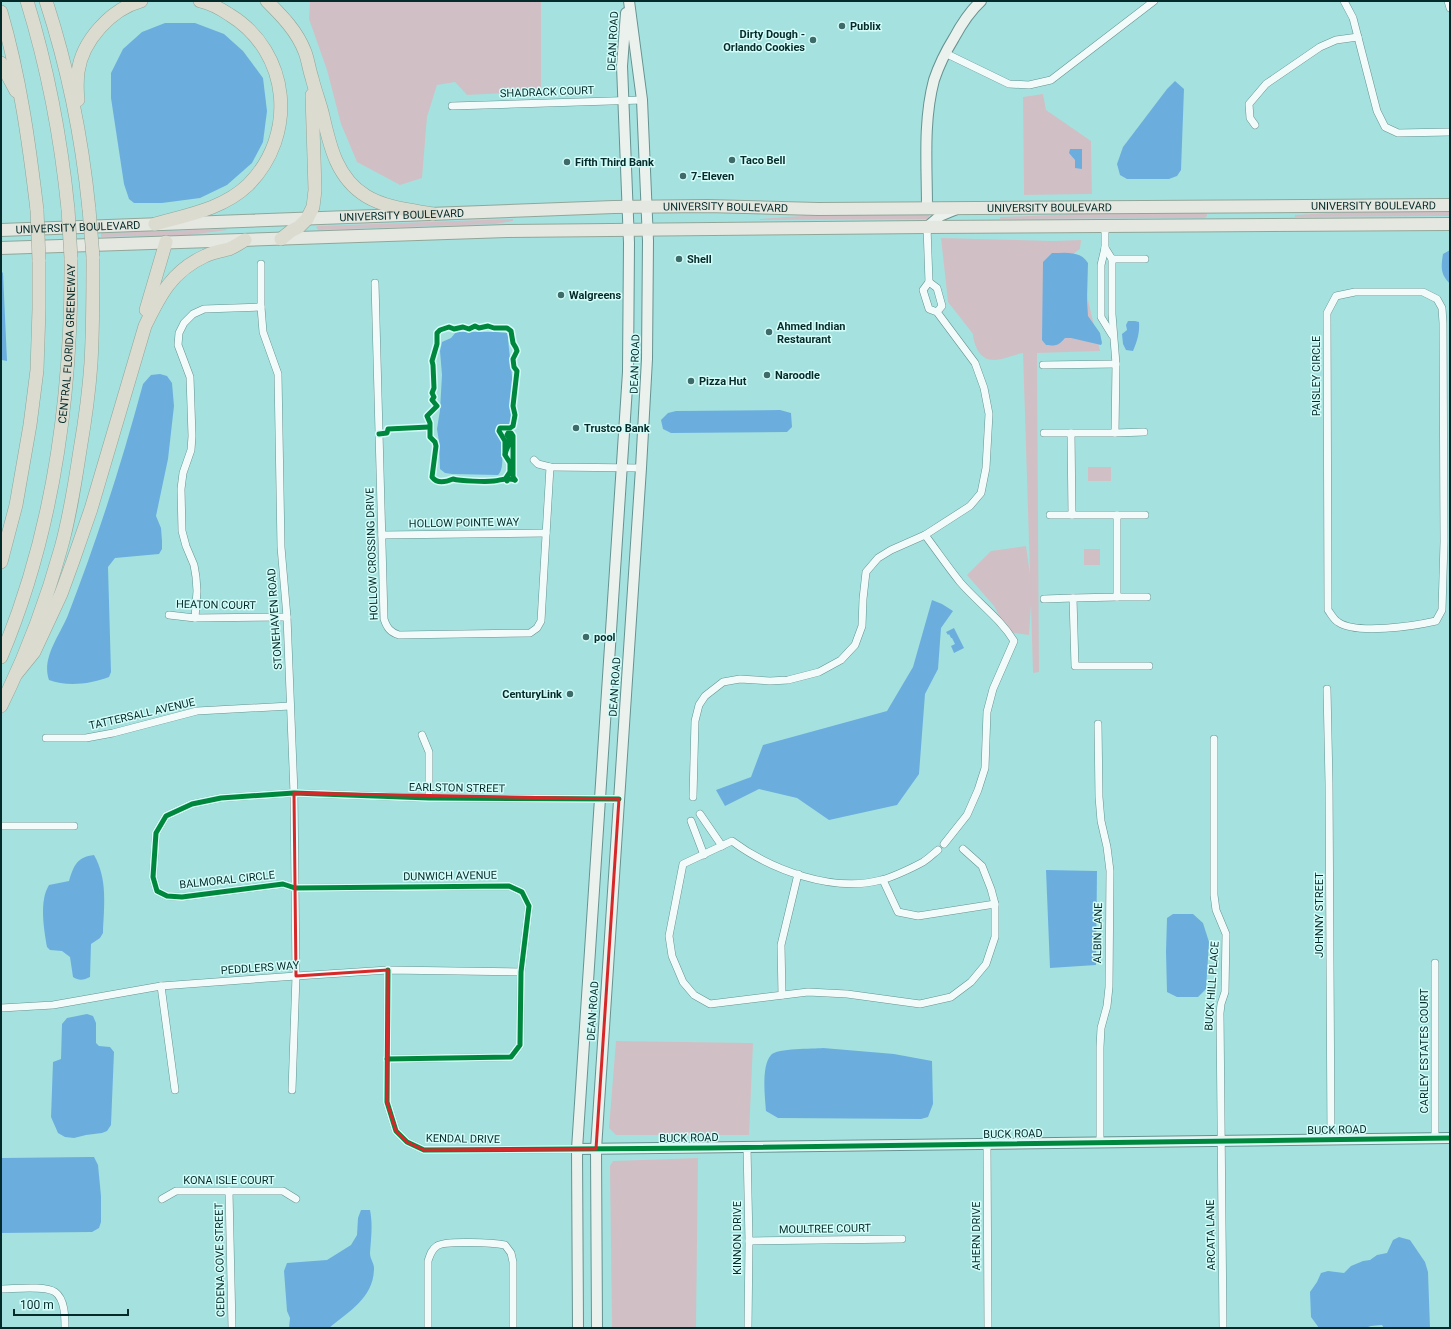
<svg xmlns="http://www.w3.org/2000/svg" width="1451" height="1329" viewBox="0 0 1451 1329" font-family="Roboto,sans-serif">
	<rect width="100%" height="100%" fill="#a5e2df"/>
	<g fill="#d0c0c5">
		<path d="M310,1H541V91L467,95L455,82L437,85L427,117L422,178L400,185L357,162L341,124L327,70L309,19Z"/>
		<path d="M1043,94L1046,110L1091,141L1092,194L1024,195L1023,97Z"/>
		<path d="M1450,211V216L1295,217V215L1343,212Z"/>
		<path d="M1204,213L1207,214V216L1205,218L1000,219V217L1077,214Z"/>
		<path d="M815,215H929V219L760,220V219Z"/>
		<path d="M513,219V221L495,224L318,230L316,227L318,226Z"/>
		<path d="M226,229L227,230L190,235L101,237V233Z"/>
		<path d="M941,238L1054,241L1081,240L1080,249L1073,254L1086,291L1100,351L1037,353L1039,672L1033,673L1031,605L1029,635L1008,632L994,606L967,575L991,551L1026,546L1030,574L1023,353C1007,356 987,369 977,349C975,344 973,340 973,334L948,302Z"/>
		<rect x="1088" y="467" width="23" height="14"/>
		<rect x="1084" y="549" width="16" height="16"/>
		<path d="M616,1041L753,1043L749,1135H616L609,1128Z"/>
		<path d="M698,1158L696,1328H612L610,1166L613,1161Z"/>
	</g>
	<g fill="#6baede">
		<path d="M165,23H195L224,34L243,51L263,78L267,111L263,142L252,163L227,185L200,198L162,203H134L129,199L124,184L111,98V73L123,49L142,32Z"/>
		<path d="M1175,81L1184,89L1181,170L1177,176L1169,179H1127L1120,175L1117,164L1123,147L1167,89Z"/>
		<path d="M1070,149H1082V169L1075,168V160L1069,153Z"/>
		<path d="M1450,250V284C1440,274 1441,267 1443,254Z"/>
		<path d="M1052,253C1065,253 1080,250 1088,263L1087,300L1088,316L1100,333L1102,343L1101,345L1071,338H1065C1058,346 1056,346 1046,345L1042,340L1043,262Z"/>
		<path d="M1,271L3,273L7,361L2,360L1,358Z"/>
		<path d="M1128,321H1135L1139,322C1140,332 1137,342 1133,351L1126,350L1123,344L1122,334L1127,330L1126,325Z"/>
		<path d="M456,332H496L507,333L508,336C509,359 515,382 512,406C512,413 514,420 511,427L501,428L499,431C501,440 506,469 498,475L452,474L445,473L440,469L439,442L437,429L440,410L442,375L440,351L442,342L451,338Z"/>
		<path d="M160,374L167,376L172,383L174,406L168,459L156,516L161,528L162,541V549L159,554L115,558L108,567L111,672L109,677C91,684 67,687 49,680C41,658 60,635 68,615C97,540 122,462 143,384L151,375Z"/>
		<path d="M780,410L791,413L792,427L787,432L671,433L663,429L661,420L668,413L676,411Z"/>
		<path d="M932,600L942,604L953,611L941,628L938,669L925,694L919,774L897,805L829,820L797,798L759,789L725,806L716,790L751,777L763,745L887,711L913,667Z"/>
		<path d="M954,628L964,648L954,653L951,646L955,644L952,638H951L949,634L948,635L946,632Z"/>
		<path d="M94,855C108,879 104,907 103,933L100,938L91,944L90,977C84,980 79,981 73,977L70,957L62,951L50,950L47,947C44,929 39,901 49,885L69,881C74,865 77,857 94,855Z"/>
		<path d="M1046,870L1097,871L1096,965L1050,968Z"/>
		<path d="M1173,914H1193L1203,923L1209,942L1206,989L1198,997H1177L1167,992L1166,952L1167,918Z"/>
		<path d="M87,1014L93,1016L96,1023V1043L99,1046L110,1047L114,1052L111,1125L107,1131L102,1133L86,1135L74,1138L65,1137L58,1133L51,1117L53,1062L61,1059L62,1024L67,1018Z"/>
		<path d="M823,1048L894,1054L932,1061L933,1104L928,1117L921,1119L778,1118L766,1111C765,1097 761,1066 771,1055C777,1048 813,1049 823,1048Z"/>
		<path d="M89,1157H94L98,1165L101,1196V1222L99,1228L92,1232L1,1233V1158Z"/>
		<path d="M361,1210H370C373,1225 371,1238 370,1253C370,1259 374,1263 374,1268C374,1298 349,1311 329,1328H289L290,1318L287,1311L284,1271L287,1263L327,1260L351,1245L357,1235L358,1218Z"/>
		<path d="M1399,1237L1410,1240L1425,1262L1428,1272L1430,1328H1384L1382,1325L1371,1326L1365,1328H1319L1311,1317L1310,1292L1317,1282L1321,1273L1328,1271L1344,1273L1351,1266L1363,1261L1370,1260L1377,1255L1387,1253L1393,1240Z"/>
	</g>
	<g fill="none" stroke-linecap="round" stroke-linejoin="round">
		<g stroke="#659391" stroke-width="8">
			<g id="street">
				<path d="M1344,1L1353,18L1377,111L1385,127L1398,133L1450,132"/>
				<path d="M1448,1L1450,8"/>
				<path d="M945,53L1009,84L1029,85L1051,80L1154,1"/>
				<path d="M452,106L642,100"/>
				<path d="M1255,125L1250,118L1249,104L1266,84L1320,47L1336,40L1358,37"/>
				<path d="M1105,226V248L1101,265V317L1112,335"/>
				<path d="M927,227L929,282"/>
				<path d="M1105,248L1112,259V314L1116,364L1115,433H1071L1072,515H1117V597L1073,598L1075,666H1149"/>
				<path d="M1112,259H1145"/>
				<path d="M261,264V307L263,332L278,374L281,547L287,617L294,793L296,976L292,1090"/>
				<path d="M375,283L384,619C387,628 390,632 399,635L530,633L537,628L541,621L550,467"/>
				<path d="M1355,292H1423L1437,299L1442,308L1443,323L1444,542L1442,610L1436,621C1414,626 1356,635 1338,622C1334,620 1331,614 1328,610L1327,313L1336,296Z"/>
				<path d="M1043,365L1116,364"/>
				<path d="M1044,433H1071"/>
				<path d="M1115,433L1144,432"/>
				<path d="M534,460L538,464L550,467L641,468"/>
				<path d="M1050,515H1072"/>
				<path d="M1117,515H1145"/>
				<path d="M382,535L546,533"/>
				<path d="M925,535C937,551 948,567 960,582C978,603 1000,618 1014,641L993,689L987,712L985,768L978,790L967,815L944,844"/>
				<path d="M1117,597H1147"/>
				<path d="M1044,599L1073,598"/>
				<path d="M169,615L195,618L287,617"/>
				<path d="M195,618L197,591L196,577L194,565L186,546L182,531L181,489L183,473L191,450L192,436L190,377L178,345L179,333L184,323L193,314L204,309L261,307"/>
				<path d="M1327,689L1329,783L1331,1140"/>
				<path d="M1098,724L1099,797L1101,821L1107,847L1110,871L1109,987L1107,1006L1101,1028L1100,1047V1142"/>
				<path d="M422,735L429,752V798"/>
				<path d="M46,738H86L113,733L197,711L290,706"/>
				<path d="M1214,739V895L1216,910L1226,934L1225,992L1221,1004L1220,1013L1223,1328"/>
				<path d="M693,797L695,721L699,705L705,696L723,682L740,679L770,681L788,680L819,672L841,660L855,645L862,626L863,599L866,572L878,558L891,550L925,535L970,506L981,493L986,468L989,414L984,388L975,363L937,312L929,309L923,290L929,282L937,288L942,306L937,312"/>
				<path d="M700,814L722,846"/>
				<path d="M691,821L704,855"/>
				<path d="M1,826H74"/>
				<path d="M938,850C933,854 928,859 923,862C914,867 891,878 881,880C833,893 771,870 732,841L683,864L669,936L672,956L683,982L694,995L710,1004L808,992L847,994L920,1004L951,997L971,982L986,964L995,937V904L991,889L982,866L963,849"/>
				<path d="M883,880L898,912L918,916L995,904"/>
				<path d="M1435,963V1139"/>
				<path d="M388,970L387,1102L396,1131L407,1142L424,1150L577,1149"/>
				<path d="M161,986L175,1090"/>
				<path d="M782,995L781,945L798,874"/>
				<path d="M1,1008L53,1005L161,986L296,976L388,970L521,972"/>
				<path d="M387,1059L511,1057L520,1045L521,972L529,906L522,892L509,886L295,888L283,884L182,897L167,896L157,891L153,877L156,833L166,816L192,804L221,798L294,793L429,798L619,799"/>
				<path d="M987,1144L988,1328"/>
				<path d="M747,1147L749,1241L748,1328"/>
				<path d="M229,1191L232,1328"/>
				<path d="M162,1199L176,1191H283L296,1199"/>
				<path d="M749,1241L902,1239"/>
				<path d="M1,1289C14,1289 45,1285 55,1292C65,1299 65,1317 65,1328"/>
				<path d="M428,1328V1261C430,1255 431,1250 437,1246C445,1240 494,1243 505,1245L511,1253L513,1262V1328"/>
			</g>
		</g>
		<g stroke="#659391" stroke-width="12">
			<g id="secondary">
				<path d="M927,208C927,166 923,121 934,80C939,65 946,51 954,38C961,25 970,11 981,1"/>
				<path d="M927,227L940,216L957,209"/>
				<path d="M577,1149L1450,1138"/>
				<path d="M578,1328L577,1149L628,372L629,243L622,66L626,13"/>
				<path d="M597,1328L596,1149L641,468L647,359L648,241L642,100L629,1"/>
			</g>
		</g>
		<g stroke="#91a699" stroke-width="14">
			<g id="primary">
				<path id="s1" d="M1,230L614,207L707,206L818,209L1450,205"/>
				<path d="M1,248L507,231L927,227L1450,224"/>
			</g>
		</g>
		<g stroke="#91a699" stroke-width="14">
			<g id="highway">
				<path d="M27,1C48,69 61,139 68,209"/>
				<path d="M46,1C68,68 82,139 89,209"/>
				<path d="M267,1C282,16 297,31 305,52C308,60 309,69 312,78C315,91 320,103 323,116C330,147 337,178 366,196C386,208 410,210 433,214"/>
				<path d="M1,12C20,77 29,143 37,210"/>
				<path d="M1,63L16,91"/>
				<path d="M78,100C77,91 77,81 78,72C82,41 111,9 141,1"/>
				<path d="M155,224C187,215 223,209 248,185C298,135 290,52 230,15C221,9 210,3 200,1"/>
				<path d="M281,239L291,231L299,227L307,219L313,207L315,190L312,95"/>
				<path d="M146,310L166,242"/>
				<path d="M1,562L16,505L30,425L37,370L39,309V260"/>
				<path id="s2" d="M1,657C54,531 72,394 71,258"/>
				<path d="M17,673L34,652L61,594L73,561L91,509L145,326C160,295 172,271 205,256C213,252 221,251 229,249C234,247 240,243 245,240"/>
				<path d="M1,706C26,655 46,602 61,548C70,516 75,483 80,450C85,421 89,392 91,363C93,328 93,292 93,257"/>
			</g>
		</g>
		<use href="#street" stroke="#f2fbfa" stroke-width="7"/>
		<use href="#secondary" stroke="#ebf1ed" stroke-width="10"/>
		<use href="#primary" stroke="#e5e8e1" stroke-width="12"/>
		<use href="#highway" stroke="#dbdbd0" stroke-width="13"/>
		<g stroke="#91a699" stroke-width="14" stroke-linecap="butt">
			<g id="highway-bridge">
				<path d="M68,209L71,258"/>
				<path d="M89,209L93,257"/>
				<path d="M37,210L39,260"/>
			</g>
		</g>
		<use href="#highway-bridge" stroke="#dbdbd0" stroke-width="13"/>
		<g stroke="#d4fcf9" stroke-width="8">
			<g id="cycleway">
				<path d="M379,434L387,433L388,429L429,427"/>
				<path d="M505,454V441L499,431L500,428H510L513,426L515,415L513,406L517,371L514,367L513,359L517,351L516,348L513,343L511,331L507,328H494L488,326L479,328L475,326L469,329L463,327L454,329L449,327L440,330L437,333V344L432,361L433,365L434,388L432,393L434,397L432,400L437,406L427,416L430,423V437L435,442L436,446L432,477C437,484 446,482 453,479C460,481 486,482 494,481C502,480 507,477 515,480"/>
				<path d="M507,481L506,478L510,472V463L505,455C506,447 513,443 507,435L508,433H511L513,436V477L515,480"/>
				<path d="M388,970L387,1102L396,1131L407,1142L424,1150L707,1148L1450,1138"/>
				<path d="M387,1059L511,1057L520,1045L521,972L529,906L522,892L509,886L295,888L283,884L182,897L167,896L157,891L153,877L156,833L166,816L192,804L221,798L294,793L429,798L619,799"/>
			</g>
		</g>
		<use href="#cycleway" stroke="#00873e" stroke-width="5"/>
	</g>
	<path fill="none" stroke="#d62828" stroke-width="3" stroke-linejoin="round" d="M294,793L619,799L596,1149L424,1150L407,1142L396,1131L387,1102L388,970L296,976Z"/>
	<g fill="#3c6b69" stroke="#d4fcf9" stroke-width="1.5">
		<circle cx="842" cy="26" r="4"/>
		<circle cx="813" cy="40" r="4"/>
		<circle cx="732" cy="160" r="4"/>
		<circle cx="567" cy="162" r="4"/>
		<circle cx="683" cy="176" r="4"/>
		<circle cx="679" cy="259" r="4"/>
		<circle cx="561" cy="295" r="4"/>
		<circle cx="769" cy="332" r="4"/>
		<circle cx="767" cy="375" r="4"/>
		<circle cx="691" cy="381" r="4"/>
		<circle cx="576" cy="428" r="4"/>
		<circle cx="586" cy="637" r="4"/>
		<circle cx="570" cy="694" r="4"/>
	</g>
	<g text-anchor="middle" dominant-baseline="central" stroke-width="3" stroke-linejoin="round" paint-order="stroke">
		<g font-size="11" font-weight="bold" fill="#042b29" stroke="#d4fcf9" text-anchor="start">
			<text x="850" y="26">Publix</text>
			<text x="805" y="34" text-anchor="end">Dirty Dough -<tspan x="805" dy="13">Orlando Cookies</tspan></text>
			<text x="740" y="160">Taco Bell</text>
			<text x="575" y="162">Fifth Third Bank</text>
			<text x="691" y="176">7-Eleven</text>
			<text x="687" y="259">Shell</text>
			<text x="569" y="295">Walgreens</text>
			<text x="777" y="326">Ahmed Indian<tspan x="777" dy="13">Restaurant</tspan></text>
			<text x="775" y="375">Naroodle</text>
			<text x="699" y="381">Pizza Hut</text>
			<text x="584" y="428">Trustco Bank</text>
			<text x="594" y="637">pool</text>
			<text x="562" y="694" text-anchor="end">CenturyLink</text>
		</g>
		<g font-size="11" fill="#042b29" stroke="#d4fcf9">
			<text transform="translate(613 41) rotate(-87)">DEAN ROAD</text>
			<text transform="translate(547 92) rotate(-2)">SHADRACK COURT</text>
			<text stroke="none"><textPath href="#s1" startOffset="1373">UNIVERSITY BOULEVARD</textPath></text>
			<text stroke="none"><textPath href="#s1" startOffset="725">UNIVERSITY BOULEVARD</textPath></text>
			<text stroke="none"><textPath href="#s1" startOffset="1049">UNIVERSITY BOULEVARD</textPath></text>
			<text stroke="none"><textPath href="#s1" startOffset="401">UNIVERSITY BOULEVARD</textPath></text>
			<text stroke="none"><textPath href="#s1" startOffset="77">UNIVERSITY BOULEVARD</textPath></text>
			<text stroke="none"><textPath href="#s2" startOffset="322">CENTRAL FLORIDA GREENEWAY</textPath></text>
			<text transform="translate(635 364) rotate(-88)">DEAN ROAD</text>
			<text transform="translate(1316 376) rotate(-90)">PAISLEY CIRCLE</text>
			<text transform="translate(464 523) rotate(-1)">HOLLOW POINTE WAY</text>
			<text transform="translate(372 554) rotate(-92)">HOLLOW CROSSING DRIVE</text>
			<text transform="translate(216 605) rotate(1)">HEATON COURT</text>
			<text transform="translate(275 619) rotate(-94)">STONEHAVEN ROAD</text>
			<text transform="translate(615 687) rotate(-86)">DEAN ROAD</text>
			<text transform="translate(142 714) rotate(-13)">TATTERSALL AVENUE</text>
			<text transform="translate(457 788) rotate(1)">EARLSTON STREET</text>
			<text transform="translate(450 876) rotate(-1)">DUNWICH AVENUE</text>
			<text transform="translate(227 880) rotate(-6)">BALMORAL CIRCLE</text>
			<text transform="translate(1319 915) rotate(-90)">JOHNNY STREET</text>
			<text transform="translate(1098 933) rotate(-89)">ALBIN LANE</text>
			<text transform="translate(260 968) rotate(-4)">PEDDLERS WAY</text>
			<text transform="translate(1212 986) rotate(-86)">BUCK HILL PLACE</text>
			<text transform="translate(593 1011) rotate(-86)">DEAN ROAD</text>
			<text transform="translate(1424 1051) rotate(-90)">CARLEY ESTATES COURT</text>
			<text transform="translate(1337 1130) rotate(-1)">BUCK ROAD</text>
			<text transform="translate(1013 1134) rotate(-1)">BUCK ROAD</text>
			<text transform="translate(689 1138) rotate(-1)">BUCK ROAD</text>
			<text transform="translate(463 1139) rotate(1)">KENDAL DRIVE</text>
			<text x="229" y="1180">KONA ISLE COURT</text>
			<text transform="translate(825 1229) rotate(-1)">MOULTREE COURT</text>
			<text transform="translate(1211 1235) rotate(-91)">ARCATA LANE</text>
			<text transform="translate(976 1236) rotate(-90)">AHERN DRIVE</text>
			<text transform="translate(737 1238) rotate(-90)">KINNON DRIVE</text>
			<text transform="translate(220 1260) rotate(-91)">CEDENA COVE STREET</text>
		</g>
	</g>
	<rect width="1451" height="1329" fill="none" stroke="#042b29" stroke-width="4"/>
	<path d="M14 1309v6h114v-6" fill="none" stroke="#042b29" stroke-width="2"/>
	<text x="20" y="1309" font-size="12" fill="#042b29" stroke="#d4fcf9" stroke-width="3" paint-order="stroke">100 m</text>
</svg>
